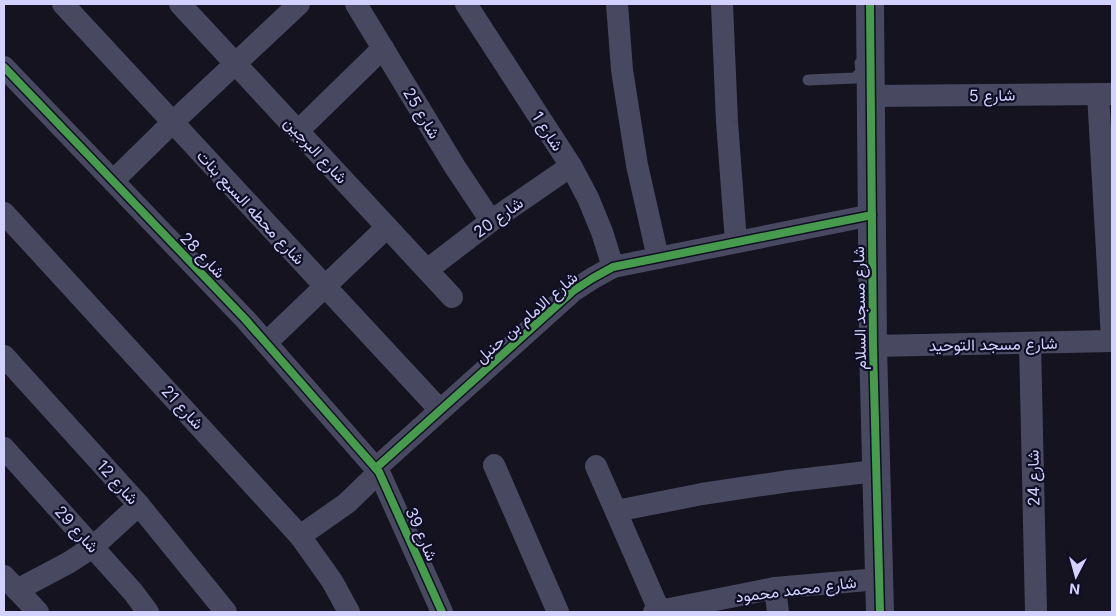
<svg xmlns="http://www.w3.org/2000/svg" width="1116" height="616" viewBox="0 0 1116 616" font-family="Inter,Vazirmatn,sans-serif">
	<rect width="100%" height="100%" fill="#14131f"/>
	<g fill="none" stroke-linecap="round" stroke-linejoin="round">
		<path stroke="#484960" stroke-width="11" d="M808,80L855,78L861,72L860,63"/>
		<g stroke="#484960" stroke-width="22">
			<path d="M63,4L440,410"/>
			<path d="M180,4L452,297"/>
			<path d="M356,4L455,167L491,221"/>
			<path d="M466,4L571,166L588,198L602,232L613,267"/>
			<path d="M617,4L622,70L637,165L658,258"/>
			<path d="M722,4L727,122L736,242"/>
			<path d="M4,67L245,319L379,472L442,612"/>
			<path d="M1098,94L1112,338"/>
			<path d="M871,96L1112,94"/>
			<path d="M298,131L383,48"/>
			<path d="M113,181L172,123L299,4"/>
			<path d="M4,213L300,536L332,581L349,612"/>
			<path d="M427,270L491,221L571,166"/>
			<path d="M266,343L387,227"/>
			<path d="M1030,343L1036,612"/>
			<path d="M873,346L1112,341"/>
			<path d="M4,356L139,505L226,612"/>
			<path d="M4,448L133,592L148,612"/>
			<path d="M494,465L558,612"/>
			<path d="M596,466L659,610"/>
			<path d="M376,468L573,291L593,278L613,267L872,215"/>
			<path d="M616,511L702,494L789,481L876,471"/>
			<path d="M300,536L347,503L379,472"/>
			<path d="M4,576L38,612"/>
			<path d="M775,588L778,612"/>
			<path d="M17,590L68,563L93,547L139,505"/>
			<path d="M654,612L775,588L879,579"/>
		</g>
		<path stroke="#484960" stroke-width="28" d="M870,4L873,346L880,612"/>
		<g stroke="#100e24" stroke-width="11">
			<g id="cycleway">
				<path d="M870,4L873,346L880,612"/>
				<path d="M4,67L245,319L379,472L442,612"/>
				<path d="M376,468L573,291L593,278L613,267L872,215"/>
			</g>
		</g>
		<use href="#cycleway" stroke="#469c4c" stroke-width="8"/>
	</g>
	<g text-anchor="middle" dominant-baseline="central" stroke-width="4.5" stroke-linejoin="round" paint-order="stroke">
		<g font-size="16" fill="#d3d1ff" stroke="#100e24">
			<text transform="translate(992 95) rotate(-1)">شارع 5</text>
			<text transform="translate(422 113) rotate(59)">شارع 25</text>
			<text transform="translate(548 131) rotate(57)">شارع 1</text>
			<text transform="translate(316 150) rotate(47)">شارع البرجين</text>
			<text transform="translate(251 207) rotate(47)">شارع محطه السبع بنات</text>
			<text transform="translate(498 217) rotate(-36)">شارع 20</text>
			<text transform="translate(203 255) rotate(46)">شارع 28</text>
			<text transform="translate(859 308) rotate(-91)">شارع مسجد السلام</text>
			<text transform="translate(526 317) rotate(-41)">شارع الامام بن حنبل</text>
			<text transform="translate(993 344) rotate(-1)">شارع مسجد التوحيد</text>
			<text transform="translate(183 407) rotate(47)">شارع 21</text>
			<text transform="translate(1033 478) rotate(-91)">شارع 24</text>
			<text transform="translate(118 482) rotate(48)">شارع 12</text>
			<text transform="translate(77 529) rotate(48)">شارع 29</text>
			<text transform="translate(422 534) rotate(66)">شارع 39</text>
			<text transform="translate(796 589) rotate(-7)">شارع محمد محمود</text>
		</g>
	</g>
	<rect width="1116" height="616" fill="none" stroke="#d3d1ff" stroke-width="10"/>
	<g transform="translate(1076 576) rotate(186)" stroke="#100e24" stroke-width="4" paint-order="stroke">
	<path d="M0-4L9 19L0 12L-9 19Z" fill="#d3d1ff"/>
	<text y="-8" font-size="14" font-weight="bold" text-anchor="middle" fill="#d3d1ff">N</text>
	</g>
</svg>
